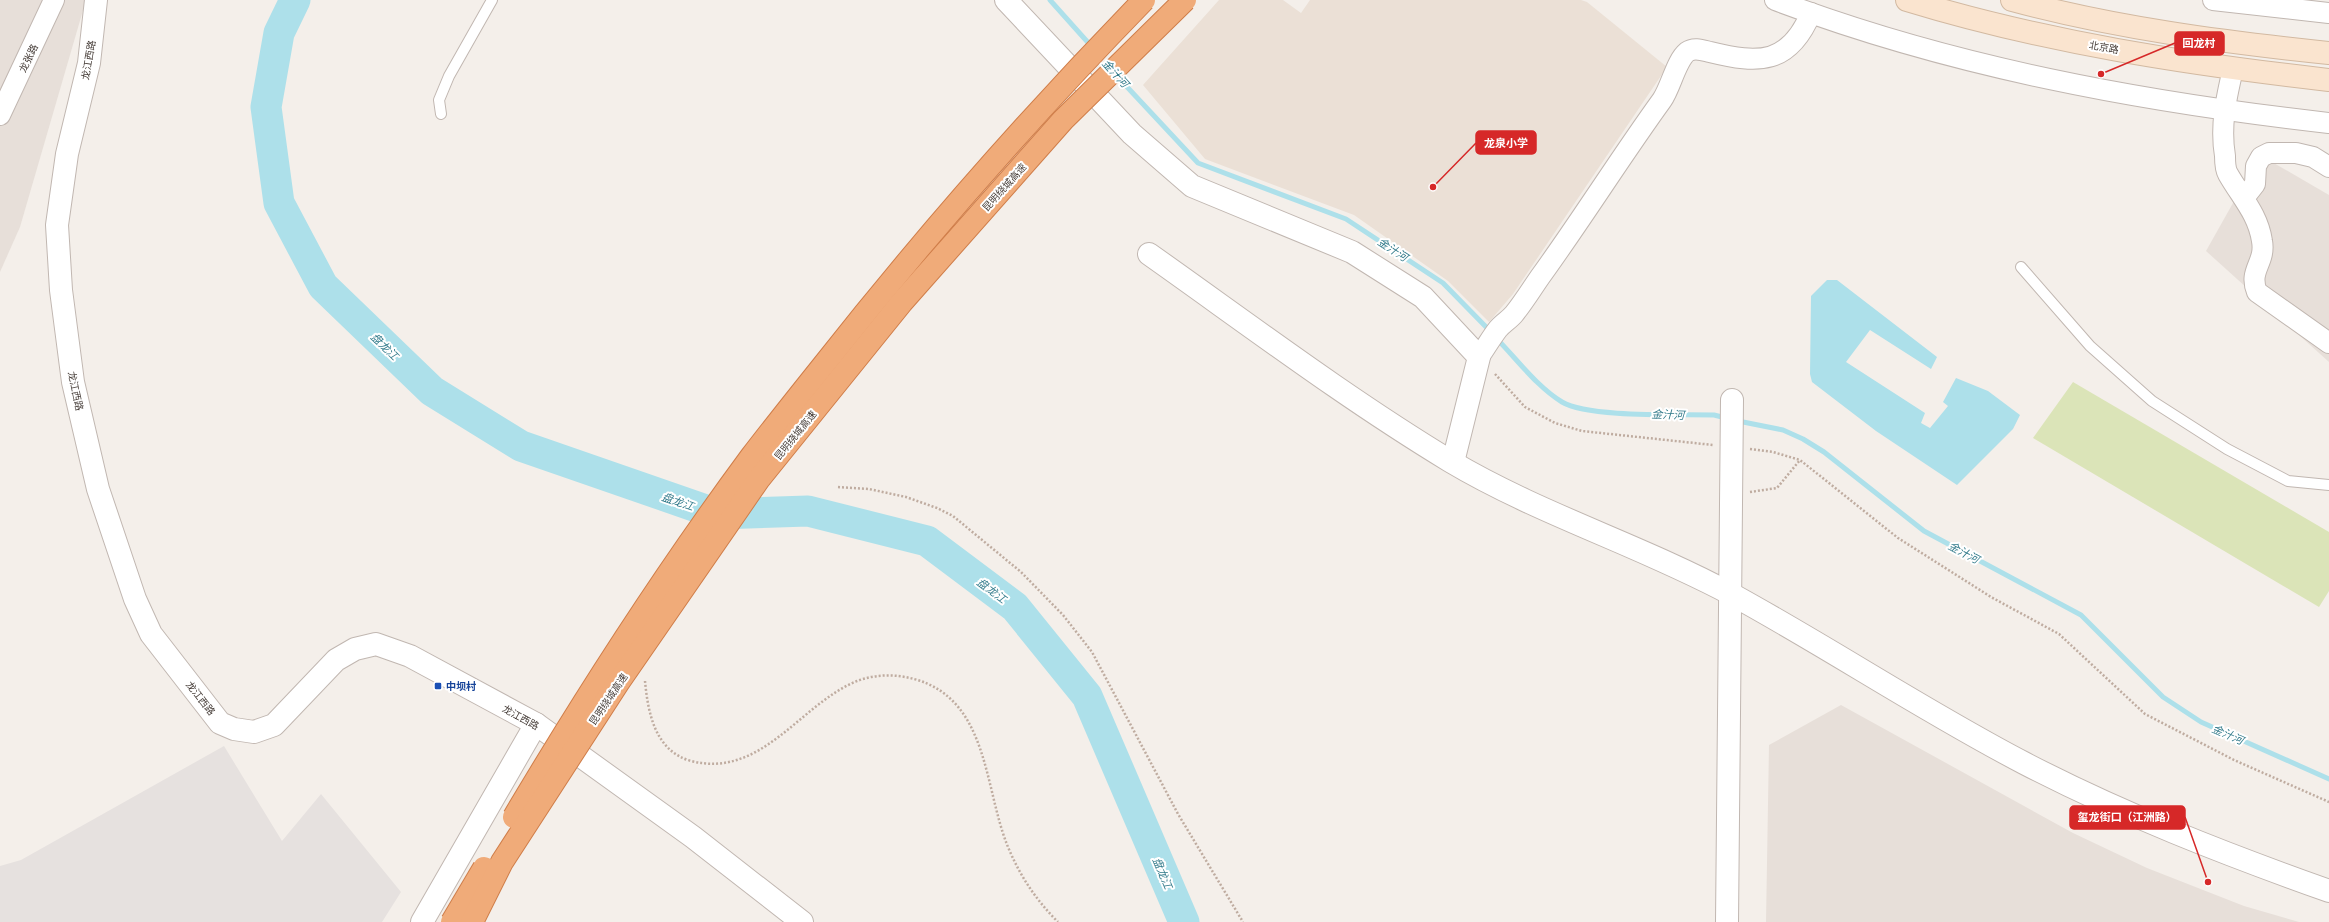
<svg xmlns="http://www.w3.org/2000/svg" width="2329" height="922" viewBox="0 0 2329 922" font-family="'Open Sans','Noto Sans SC',sans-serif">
	<rect width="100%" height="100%" fill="#f4efea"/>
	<g fill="#e7dfd9">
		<path d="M0,0H86L20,227L0,272Z"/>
		<path d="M2260,155L2329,195V362L2206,251Z"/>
		<path d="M1841,705L2073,833L2147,868L2244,906L2299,922H1766L1769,745Z"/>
	</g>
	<path fill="#e6e1df" d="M224,746L282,841L321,794L401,892L382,922H0V866L21,860Z"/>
	<path fill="#ebe0d6" d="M1219,0H1283L1301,13L1310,0H1581L1587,2L1667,67L1513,294L1489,322L1448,281L1354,215L1205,159L1143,85Z"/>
	<path fill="#dbe4b8" d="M2073,382L2329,532V591L2319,607L2033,438Z"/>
	<path fill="#ade0ea" d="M1827,280H1837L1937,357L1931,369L1870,330L1846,362L1925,413L1921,423L1930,428L1948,406L1943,402L1956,378L1988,391L2020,415L2013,429L1957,485L1876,431L1812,382L1810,374L1811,296Z"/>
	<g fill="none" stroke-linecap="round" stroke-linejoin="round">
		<g stroke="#ade0ea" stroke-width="5">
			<path d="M1050,0L1092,47"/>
			<path d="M1115,74L1198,163L1346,219L1443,283L1491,332"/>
			<path d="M1496,338C1516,358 1537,387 1562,402C1589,418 1679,414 1714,415L1726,418"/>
			<path d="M1738,421L1783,430L1803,439L1824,452L1924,531L2081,615L2163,697L2201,722L2329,779"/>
		</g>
		<path stroke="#ade0ea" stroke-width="31" d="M295,0L279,33L266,107L279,203L323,286L432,391L521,446L717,514L808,511L927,541L1015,607L1087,696L1184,922"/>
		<g stroke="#c1b7b1" stroke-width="12">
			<g id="service">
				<path d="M441,114L439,100L449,76L492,0"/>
				<path d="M2021,267L2090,346L2152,401L2227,449L2288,481L2329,485"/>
			</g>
		</g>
		<g stroke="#c1b7b1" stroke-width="22">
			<g id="minor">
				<path d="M1775,0C1952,67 2142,102 2329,123"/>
				<path d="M2213,0L2329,13"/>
				<path d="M2233,69C2226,99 2220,126 2225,156C2225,162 2225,169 2228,174C2241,197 2258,214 2262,241C2266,263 2248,270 2257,292L2329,343"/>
				<path d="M0,115L54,0"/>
				<path d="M2244,198L2255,184L2256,166L2261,157L2269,153H2296L2313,157L2329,167"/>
				<path d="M1479,357C1486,347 1491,338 1498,329C1503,323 1509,320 1514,314C1523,303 1531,290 1540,277C1582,219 1620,158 1662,100C1671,87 1676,61 1687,52C1694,47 1702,50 1710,52C1759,64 1789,65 1811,13"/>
			</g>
		</g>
		<g stroke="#c1b7b1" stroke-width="24">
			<g id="tertiary">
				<path d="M96,0L89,63L67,154L57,225L61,290L73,382L98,489L135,599L151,634L220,723L234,729L254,732L274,725L336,660L355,649L376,644L410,656L536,724L693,837L802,922"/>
				<path d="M1006,0L1132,134L1192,186L1352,252L1423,297L1479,357L1453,462"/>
				<path d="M1149,254C1248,324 1346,398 1450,461C1539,514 1640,545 1731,594C1830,648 1924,711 2024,763C2122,814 2225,854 2329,891"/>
				<path d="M422,922L536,724"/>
				<path d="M1727,922L1732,400"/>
			</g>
		</g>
		<g stroke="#d2b9a1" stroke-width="24">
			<g id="secondary">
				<path d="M1907,0C2044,42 2187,64 2329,80"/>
				<path d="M2012,0C2115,28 2223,42 2329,53"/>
			</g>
		</g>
		<g stroke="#bfaca0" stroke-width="2.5" stroke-dasharray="2 2" stroke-linecap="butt">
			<path d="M1495,374L1525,407L1555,423L1582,431L1713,445"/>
			<path d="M1750,449L1773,452L1800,460L1898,538L1991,597L2059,634L2145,714L2234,760L2329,802"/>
			<path d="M838,487L869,489L906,497L937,508L953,516L1021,572L1063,615L1092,652L1178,814L1243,922"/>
			<path d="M1750,492L1777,488L1800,460"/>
			<path d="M645,681C648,713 655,751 691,761C762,779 800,704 857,681C875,674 896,674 914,679C989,699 984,789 1008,847C1020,876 1036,900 1058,922"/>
		</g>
		<use href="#service" stroke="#fff" stroke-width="10"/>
		<use href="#minor" stroke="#fff" stroke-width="20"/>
		<use href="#tertiary" stroke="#fff" stroke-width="22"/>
		<use href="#secondary" stroke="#fae4cf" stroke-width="22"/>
		<g stroke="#cf7d49" stroke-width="24" stroke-linecap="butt">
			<g id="motorway-bridge">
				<path d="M514,817C587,694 666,572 751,457C774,427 798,397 822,367C923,239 1030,117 1144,0"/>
				<path d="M452,922L484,868"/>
				<path d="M472,922L502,862L618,683L759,479L902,302L1063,120L1185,0"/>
			</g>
		</g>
		<use href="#motorway-bridge" stroke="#f0ab79" stroke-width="22"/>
	</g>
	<rect fill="#1a4fb4" stroke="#fff" stroke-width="1.5" x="434" y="682" width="8" height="8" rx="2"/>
	<g text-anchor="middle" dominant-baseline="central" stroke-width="4" stroke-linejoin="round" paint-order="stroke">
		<g font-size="10" fill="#473e39" stroke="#fff">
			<text transform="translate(2104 47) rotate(10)">北京路</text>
			<text transform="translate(28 58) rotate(-64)">龙张路</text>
			<text transform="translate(88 60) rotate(-80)">龙江西路</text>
			<text transform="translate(1004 187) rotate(-48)">昆明绕城高速</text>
			<text transform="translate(76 391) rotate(78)">龙江西路</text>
			<text transform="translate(795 435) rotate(-51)">昆明绕城高速</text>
			<text transform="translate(201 698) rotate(52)">龙江西路</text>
			<text transform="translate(608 699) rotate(-56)">昆明绕城高速</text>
			<text transform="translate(521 717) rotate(29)">龙江西路</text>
		</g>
		<g font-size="10" font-weight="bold" fill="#164399" stroke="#fff" text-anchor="start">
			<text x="446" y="686">中坝村</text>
		</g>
		<g font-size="11" font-style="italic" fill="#337b8b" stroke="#fff">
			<text transform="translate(1116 73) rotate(48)">金汁河</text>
			<text transform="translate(1393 249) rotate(33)">金汁河</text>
			<text transform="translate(385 346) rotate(44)">盘龙江</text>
			<text transform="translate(1668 414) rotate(2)">金汁河</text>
			<text transform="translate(678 501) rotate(19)">盘龙江</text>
			<text transform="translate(1964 552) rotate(28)">金汁河</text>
			<text transform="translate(992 590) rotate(37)">盘龙江</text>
			<text transform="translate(2228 734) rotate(24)">金汁河</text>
			<text transform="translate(1163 873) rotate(67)">盘龙江</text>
		</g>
	</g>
	<path fill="none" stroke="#d62828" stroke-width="1.5" d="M2101 74L2175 43M1433 187L1476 143M2208 882L2185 817"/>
	<g fill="#d62828" stroke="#fff" stroke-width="1.5">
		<circle cx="2101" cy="74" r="4"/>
		<circle cx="1433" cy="187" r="4"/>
		<circle cx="2208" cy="882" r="4"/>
	</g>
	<g fill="#d62828" stroke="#d62828" stroke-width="1.5">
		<rect x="2175" y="32" width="49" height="23" rx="4"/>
		<rect x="1476" y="131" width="60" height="23" rx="4"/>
		<rect x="2070" y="806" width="115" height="23" rx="4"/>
	</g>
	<g font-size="11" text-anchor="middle" font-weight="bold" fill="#fff">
		<text x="2199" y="47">回龙村</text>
		<text x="1506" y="147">龙泉小学</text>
		<text x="2127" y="821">玺龙街口（江洲路）</text>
	</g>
</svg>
